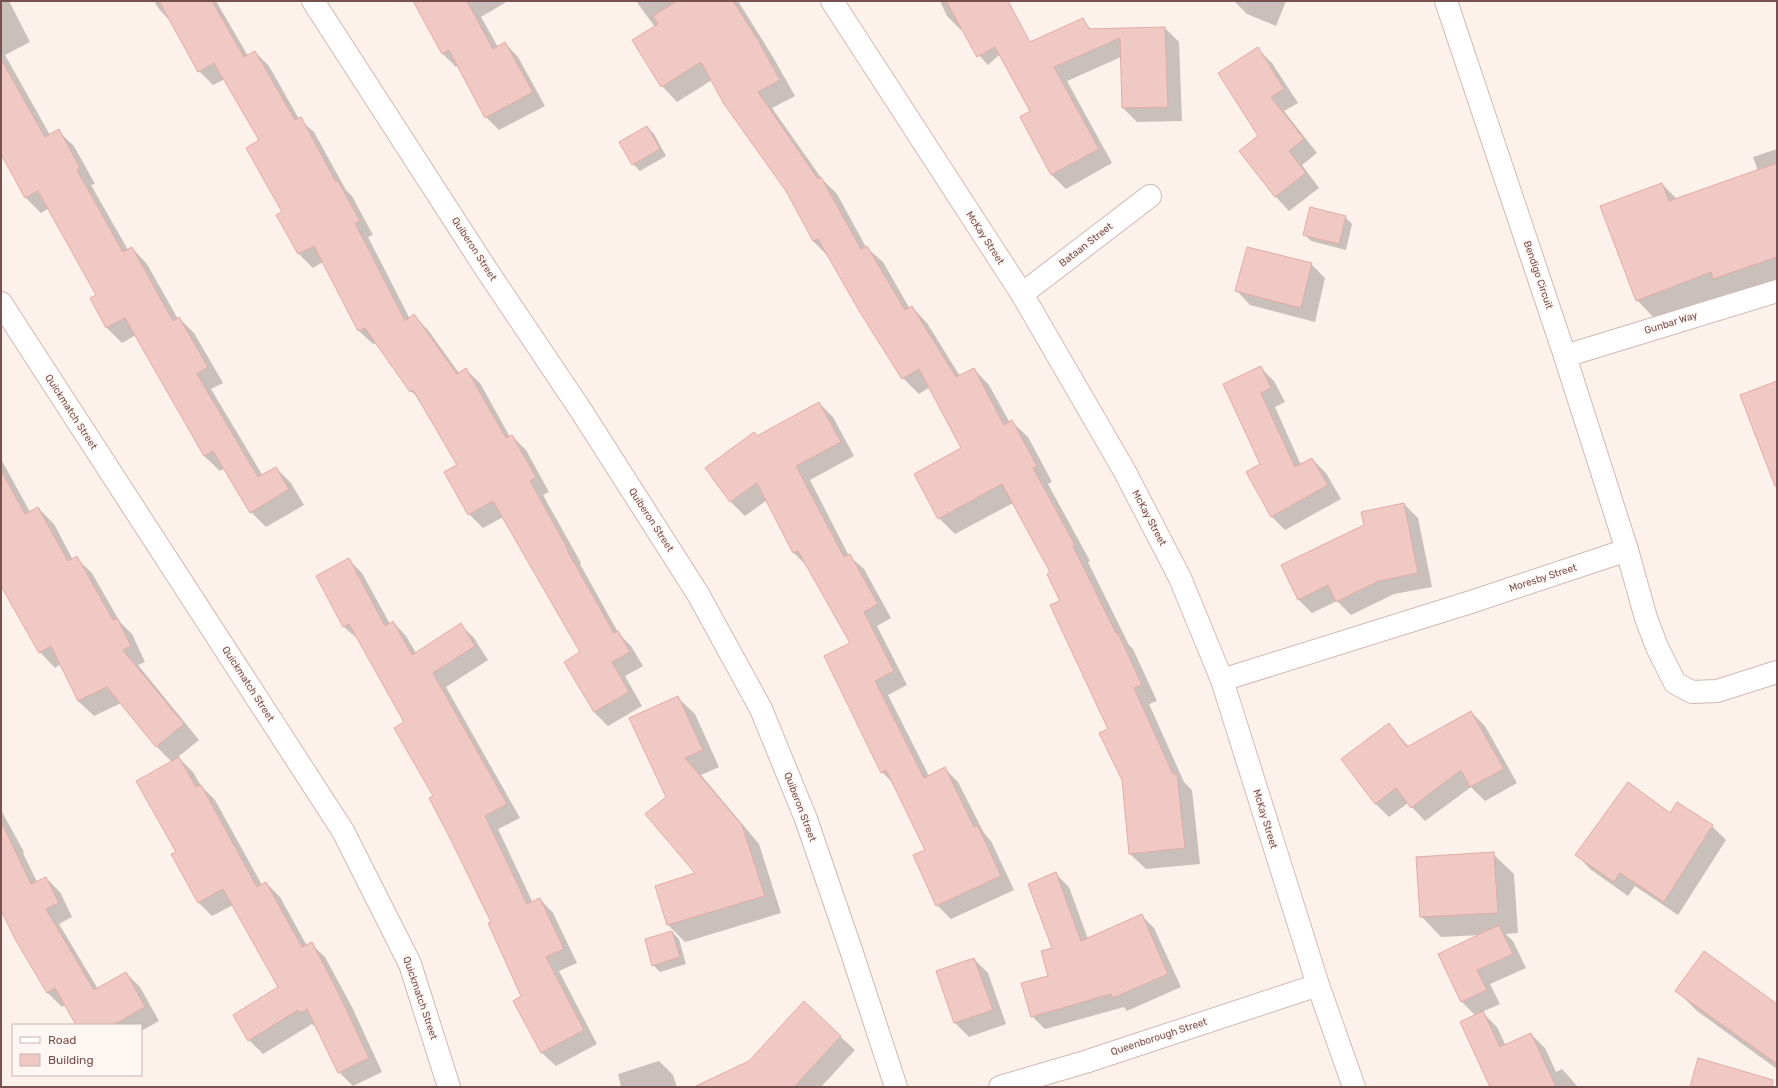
<svg xmlns="http://www.w3.org/2000/svg" width="1778" height="1088" viewBox="0 0 1778 1088" font-family="Rubik,sans-serif">
	<rect width="100%" height="100%" fill="#fcf1eb"/>
	<g fill="#0003">
		<path d="M1,1H9L30,42L5,55L50,135L58,131L74,146L95,184L91,185L128,250L132,248L147,264L178,319L179,318L194,333L223,383L211,389L263,476L276,468L291,483L304,505L266,527L251,512L225,468L220,471L204,456L136,335L122,343L107,328L91,299L97,295L49,208L41,213L26,198L1,144Z"/>
		<path d="M154,1H216L248,56L255,52L269,66L299,119L314,132L346,190L352,196L373,235L368,237L410,319L414,316L428,330L459,373L466,370L480,383L510,437L512,436L526,450L549,492L543,495L581,563L580,564L619,634L631,646L643,666L625,676L642,706L608,726L594,712L565,662L581,653L503,517L483,528L469,514L459,466L420,400L411,391L377,343L373,344L359,331L323,262L313,268L299,254L278,216L284,212L261,141L225,79L213,85L199,71L172,23L159,9Z"/>
		<path d="M414,1H508L481,17L498,47L505,43L518,57L545,106L499,130L486,117L458,65L456,67L442,53Z"/>
		<path d="M636,1H738L773,57L795,96L772,108L822,179L837,194L866,247L883,262L910,309L912,307L927,323L960,376L974,369L989,385L1010,423L1012,422L1028,437L1052,482L1048,484L1090,561L1088,562L1129,645L1133,649L1157,701L1149,704L1184,782L1192,790L1200,864L1146,869L1130,854L1123,780L1109,729L1052,573L1013,503L955,534L939,518L915,474L963,449L930,387L919,394L903,378L829,257L813,241L786,190L712,80L677,102L662,86L655,27Z"/>
		<path d="M940,1H1008L1024,33L988,65L975,51L962,29L961,30L947,16Z"/>
		<path d="M1234,1H1286L1276,26L1247,14Z"/>
		<path d="M1085,23L1092,30L1165,28L1179,42L1182,121L1137,122L1123,108L1121,57L1067,81L1112,163L1066,189L1052,175L1021,117L1031,112L1001,56Z"/>
		<path d="M1258,49L1272,63L1298,103L1284,111L1317,153L1302,165L1319,188L1289,211L1276,197L1240,151L1259,136Z"/>
		<path d="M647,127L654,134L666,156L640,171L633,164Z"/>
		<path d="M1777,149V284L1734,299L1729,293L1657,321L1637,300L1662,184L1677,199L1758,171L1753,157Z"/>
		<path d="M1345,217L1352,224L1346,250L1311,241L1304,234Z"/>
		<path d="M1311,264L1325,278L1315,322L1250,305L1237,291Z"/>
		<path d="M1260,367L1274,381L1285,402L1275,407L1301,465L1312,459L1326,473L1341,499L1285,530L1271,516L1261,465Z"/>
		<path d="M819,403L833,417L854,456L810,480L849,556L864,569L891,618L877,626L907,685L888,695L929,776L944,768L958,782L984,833L991,841L1014,890L951,919L937,905L926,850L893,783L882,772L851,644L808,567L794,553L767,500L745,516L731,502L706,468L757,437Z"/>
		<path d="M1,459L30,512L38,508L54,524L73,560L76,558L92,573L120,622L132,634L145,662L138,665L199,740L178,757L193,772L201,786L215,800L262,885L266,883L280,897L307,946L311,944L325,957L352,1007L382,1072L353,1086L339,1072L316,1025L314,1026L312,1024L263,1054L249,1040L234,1016L279,987L233,905L212,916L198,902L172,762L157,747L121,703L94,716L78,701L61,664L55,668L40,652L1,582Z"/>
		<path d="M1404,504L1418,518L1432,587L1394,594L1351,615L1337,601L1312,613L1298,599L1365,526Z"/>
		<path d="M349,560L362,573L390,624L393,622L406,636L416,653L461,625L474,638L488,660L446,687L520,818L498,829L533,903L540,899L553,913L577,963L559,971L597,1044L556,1066L542,1053L514,1001L523,997L492,922L434,797L406,723L359,640L344,627L318,577Z"/>
		<path d="M677,697L695,714L719,767L701,775L759,844L781,913L685,942L668,925L656,887L697,874L667,797Z"/>
		<path d="M1471,712L1485,726L1517,783L1485,801L1471,787L1425,821L1408,803L1389,817L1375,803L1389,724L1409,747Z"/>
		<path d="M1,810L24,852L23,853L37,882L46,878L60,892L72,917L59,924L98,989L126,973L140,987L159,1021L141,1031V1025H77L65,1005L62,1007L48,993L15,938L1,908Z"/>
		<path d="M1670,814L1712,826L1726,840L1678,915L1635,886L1628,896L1590,869L1577,855Z"/>
		<path d="M1493,854L1514,874L1518,933L1506,934L1513,941L1526,968L1490,984L1500,1004L1482,1012L1497,1027L1506,1046L1531,1034L1545,1048L1556,1072L1562,1069L1578,1087H1491L1476,1016L1461,1001L1481,935L1441,937L1421,916Z"/>
		<path d="M1056,874L1069,887L1088,939L1141,915L1154,928L1181,987L1127,1011L1124,1007L1045,1029L1032,1016L1049,977L1054,949Z"/>
		<path d="M672,932L679,939L686,964L660,972L653,965Z"/>
		<path d="M974,959L988,973L1006,1024L969,1037L955,1023Z"/>
		<path d="M1677,991L1777,1005V1069L1697,1011Z"/>
		<path d="M804,1003L855,1050L821,1087H696L750,1062Z"/>
		<path d="M659,1061L673,1075L677,1087H621L618,1074Z"/>
	</g>
	<g fill="#f0c9c4" stroke="#e2aba5">
		<path d="M159,1H212L244,57L255,51L295,120L301,117L336,182L338,181L360,221L355,223L405,321L414,314L457,374L466,368L506,438L512,435L536,477L530,481L568,549L567,550L614,633L618,631L630,652L612,662L629,692L594,712L564,662L580,652L493,501L468,515L444,472L457,465L413,390L410,392L365,328L358,331L314,246L298,254L276,215L282,212L246,148L259,140L214,63L198,72Z"/>
		<path d="M413,1H467L493,49L505,42L533,92L485,118L449,50L442,54Z"/>
		<path d="M677,1H733L758,40L780,80L758,92L818,179L821,177L861,249L867,246L905,310L912,306L956,377L974,368L1004,425L1012,420L1037,466L1033,468L1075,545L1073,546L1116,633H1118L1142,685L1134,688L1173,774H1177L1185,848L1129,854L1122,780L1099,733L1108,729L1050,605L1060,601L1047,574L1050,572L1002,484L938,519L914,474L961,448L919,369L902,379L861,314L818,239L813,241L786,191L724,104L701,62L661,87L632,40L658,24L653,16Z"/>
		<path d="M946,1H1008L1030,42L1083,18L1089,29L1165,27L1168,107L1122,108L1120,38L1054,67L1099,149L1051,175L1020,117L1030,111L995,47L977,57Z"/>
		<path d="M1258,47L1284,89L1271,97L1304,139L1289,151L1306,173L1275,197L1239,151L1258,136L1218,73Z"/>
		<path d="M1,59L45,137L59,129L80,168L77,170L123,252L132,247L173,321L179,317L208,367L197,374L258,477L276,467L289,489L250,513L213,451L204,456L125,318L106,328L90,298L96,295L38,191L25,198L1,154Z"/>
		<path d="M647,126L660,149L632,165L619,142Z"/>
		<path d="M1777,163V257L1713,279L1711,272L1636,301L1600,206L1662,183L1669,201Z"/>
		<path d="M1310,207L1346,216L1339,244L1303,235Z"/>
		<path d="M1247,247L1312,263L1301,308L1235,291Z"/>
		<path d="M1261,366L1271,388L1261,393L1295,467L1312,458L1328,485L1271,517L1246,472L1260,464L1223,384Z"/>
		<path d="M1777,381V486H1775L1740,395Z"/>
		<path d="M819,402L841,442L796,466L844,557L850,554L878,604L864,612L894,671L875,681L924,778L945,767L974,827L978,826L1001,876L936,906L913,855L925,850L886,770L881,773L824,656L850,643L798,551L793,553L757,483L730,502L705,468L754,432L757,436Z"/>
		<path d="M1,470L25,514L38,507L68,561L77,556L113,620L117,618L131,646L123,650L184,724L156,747L107,687L78,701L51,646L39,653L1,586Z"/>
		<path d="M1404,503L1418,573L1379,581L1336,602L1328,585L1298,600L1281,565L1364,525L1361,512Z"/>
		<path d="M349,558L385,626L393,621L412,655L461,623L475,646L433,673L507,804L485,816L527,904L540,898L564,949L546,957L584,1030L541,1053L513,1001L521,996L488,923L491,922L449,836L429,798L433,796L394,728L404,722L349,624L343,627L316,576Z"/>
		<path d="M678,696L703,750L685,758L742,825L765,896L667,925L655,886L695,873L645,814L666,797L629,718Z"/>
		<path d="M1471,711L1504,769L1470,787L1461,770L1411,808L1396,788L1375,804L1341,759L1389,723L1407,747Z"/>
		<path d="M179,757L196,787L201,785L257,887L266,882L302,947L312,942L338,992L369,1058L338,1073L307,1009L300,1013L298,1010L248,1041L233,1015L278,987L223,889L198,903L171,854L176,852L136,781Z"/>
		<path d="M1628,782L1670,813L1677,802L1713,825L1664,902L1620,873L1614,882L1575,855Z"/>
		<path d="M1,821L31,884L46,877L59,903L46,909L94,990L126,972L145,1007L113,1025H76L55,988L47,993L15,939L1,910Z"/>
		<path d="M1494,852L1498,913L1420,917L1416,857Z"/>
		<path d="M1056,872L1081,941L1142,914L1168,974L1113,998L1111,994L1031,1017L1021,983L1048,976L1041,951L1052,948L1028,884Z"/>
		<path d="M1499,925L1513,954L1477,970L1487,990L1461,1002L1438,954Z"/>
		<path d="M672,931L680,957L652,966L645,939Z"/>
		<path d="M1704,951L1777,1004V1064L1675,991Z"/>
		<path d="M974,958L993,1010L954,1023L936,971Z"/>
		<path d="M804,1001L841,1036L794,1087H694L749,1061Z"/>
		<path d="M1483,1011L1500,1047L1531,1033L1556,1087H1490L1460,1022Z"/>
		<path d="M1698,1058L1773,1080L1772,1087H1690Z"/>
	</g>
	<g fill="none" stroke-linecap="round" stroke-linejoin="round">
		<g stroke="#d1b8b3" stroke-width="24">
			<g id="street">
				<path d="M313,1L486,269L582,412L698,594L761,709L806,819L851,950L896,1087"/>
				<path d="M1446,1L1565,356L1627,550"/>
				<path d="M1022,294L1150,196"/>
				<path d="M1,303L343,831L410,964L449,1087"/>
				<path d="M1565,356L1777,291"/>
				<path d="M1222,680L1474,601L1627,550L1646,618L1657,647L1675,683L1692,692L1717,691L1777,672"/>
				<path d="M1000,1087L1085,1062L1318,985"/>
			</g>
		</g>
		<g stroke="#d6b9b4" stroke-width="24">
			<path id="secondary" d="M832,1L1022,294L1124,470L1180,578L1222,680L1318,985L1354,1087"/>
		</g>
		<use href="#street" stroke="#fff" stroke-width="22"/>
		<use href="#secondary" stroke="#fff" stroke-width="22"/>
	</g>
	<g text-anchor="middle" dominant-baseline="central" stroke-width="3" stroke-linejoin="round" paint-order="stroke">
		<g font-size="10" fill="#77514f" stroke="#fef6f2">
			<text transform="translate(985 238) rotate(57)">McKay Street</text>
			<text transform="translate(1086 245) rotate(-38)">Bataan Street</text>
			<text transform="translate(474 249) rotate(57)">Quiberon Street</text>
			<text transform="translate(1538 275) rotate(71)">Bendigo Circuit</text>
			<text transform="translate(1671 323) rotate(-17)">Gunbar Way</text>
			<text transform="translate(71 412) rotate(57)">Quickmatch Street</text>
			<text transform="translate(1149 518) rotate(62)">McKay Street</text>
			<text transform="translate(651 520) rotate(57)">Quiberon Street</text>
			<text transform="translate(1543 578) rotate(-18)">Moresby Street</text>
			<text transform="translate(248 684) rotate(57)">Quickmatch Street</text>
			<text transform="translate(800 807) rotate(69)">Quiberon Street</text>
			<text transform="translate(1265 819) rotate(73)">McKay Street</text>
			<text transform="translate(420 998) rotate(71)">Quickmatch Street</text>
			<text transform="translate(1159 1037) rotate(-18)">Queenborough Street</text>
		</g>
	</g>
	<rect width="1778" height="1088" fill="none" stroke="#77514f" stroke-width="4"/>
	<rect x="12" y="1024" width="130" height="52" fill="#fef6f2" stroke="#c8b4b1"/>
	<rect x="20" y="1037" width="20" height="6" fill="#ffffff" stroke="#c8b4b1"/>
	<text x="48" y="1044" font-size="12" fill="#77514f">Road</text>
	<rect x="20" y="1054" width="20" height="12" fill="#f0c9c4" stroke="#c8b4b1"/>
	<text x="48" y="1064" font-size="12" fill="#77514f">Building</text>
</svg>
